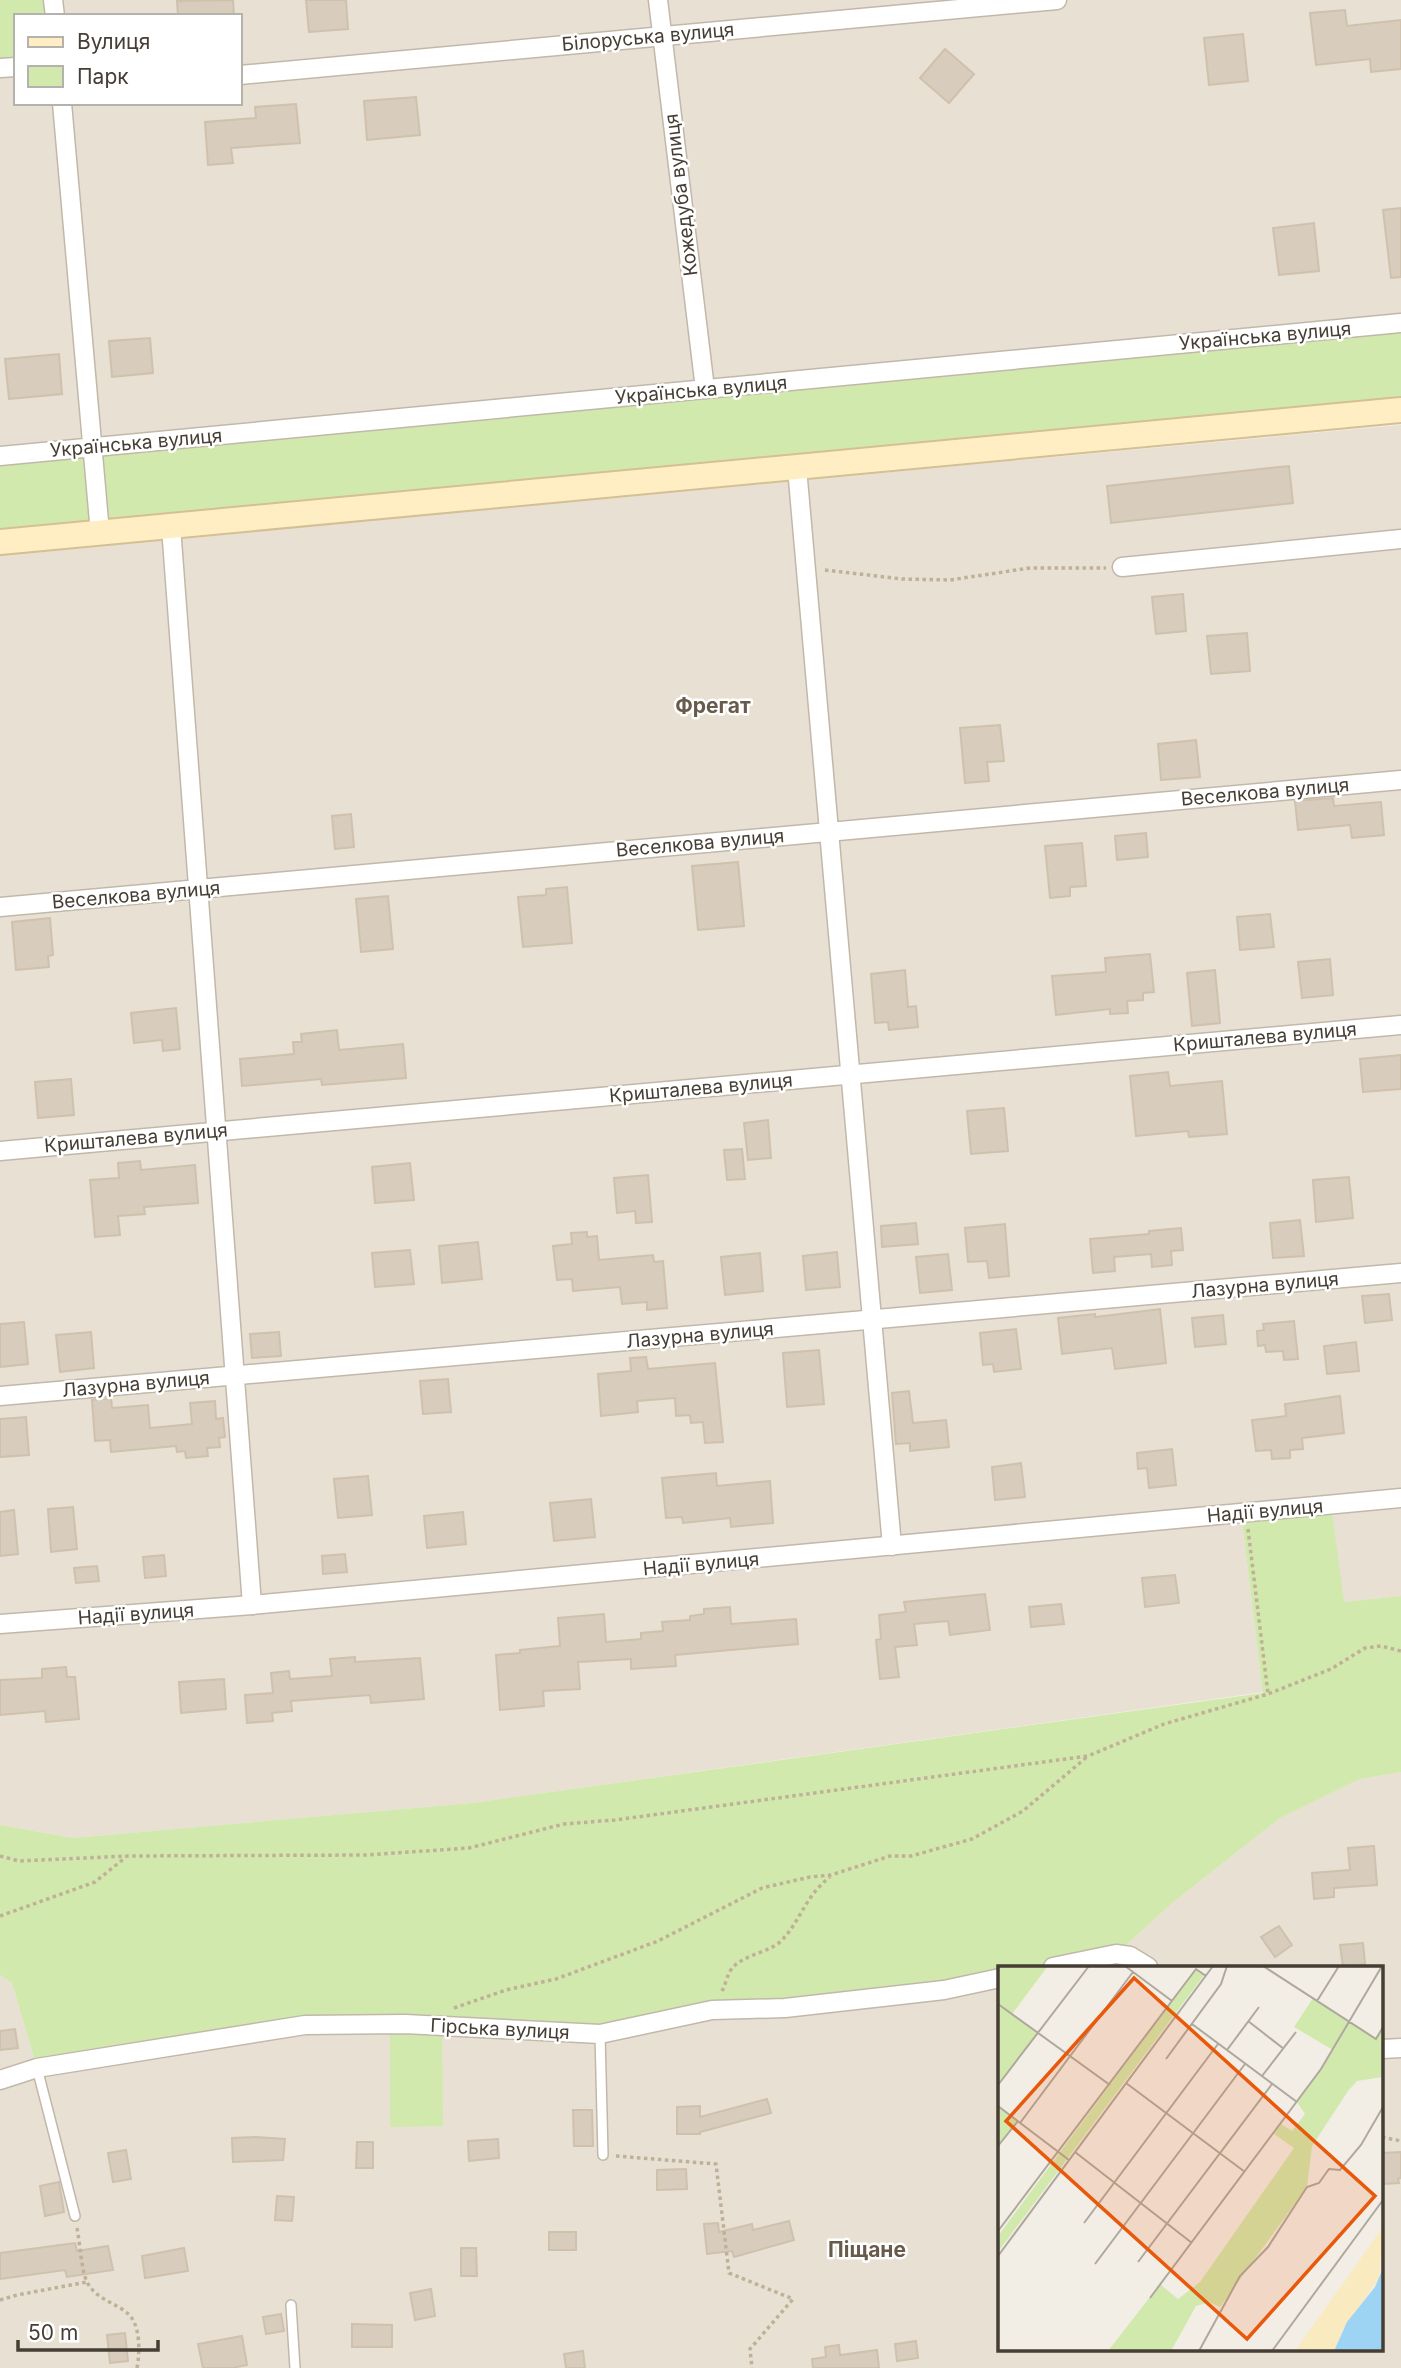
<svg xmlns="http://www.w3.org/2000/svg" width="1401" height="2368" viewBox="0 0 1401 2368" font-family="Inter,sans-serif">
	<rect width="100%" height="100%" fill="#f3eee5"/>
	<g fill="#e7e0d3">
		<path d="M53,0H1401V399L0,529V68L16,67V103H240V16H55Z"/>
		<path d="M1401,425V1596L1344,1602L1241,1514L1263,1692L472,1803L73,1838L0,1825V554Z"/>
		<path d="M1401,1772V2368H0V1975L12,1983L37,2068L305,2025L1000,1978V2349H1382V1967H1053L1116,1954L1171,1904L1280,1818L1360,1779Z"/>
	</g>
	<g fill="#d1e9ac">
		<path d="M0,0H53L55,16H16V67L0,68Z"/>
		<path d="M1401,323V399L0,529V456Z"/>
		<path d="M1331,1505L1344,1602L1401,1596V1772L1360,1779L1280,1818L1171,1904L1116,1954L1053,1967H1000V1978L600,2034L305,2025L37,2068L12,1983L0,1975V1825L73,1838L472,1803L1263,1693L1241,1513Z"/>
		<path d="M390,2034H442L443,2126L390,2127Z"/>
	</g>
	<g fill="#d8ccbd" stroke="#d0c1ad" stroke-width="2">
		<path d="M233,0L234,16H178L177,1Z"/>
		<path d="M306,0H346L348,29L309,32Z"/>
		<path d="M1345,10L1347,26L1401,20V69L1371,72L1370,59L1316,65L1310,13Z"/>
		<path d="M1243,34L1248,81L1209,85L1204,38Z"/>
		<path d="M945,49L974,74L949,103L920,78Z"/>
		<path d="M416,97L420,135L367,140L364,101Z"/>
		<path d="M296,104L300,143L231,148L233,163L208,165L205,122L256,118L255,107Z"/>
		<path d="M1401,208V277L1391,278L1383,210Z"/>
		<path d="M1314,223L1319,271L1279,275L1273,228Z"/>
		<path d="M150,338L153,373L112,377L109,341Z"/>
		<path d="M59,354L62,394L9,399L5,359Z"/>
		<path d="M1289,466L1293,503L1111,523L1107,486Z"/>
		<path d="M1183,594L1186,631L1156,634L1152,597Z"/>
		<path d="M1247,633L1250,671L1211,674L1207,636Z"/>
		<path d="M1000,725L1004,761L987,762L989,781L965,783L960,728Z"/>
		<path d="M1196,740L1200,777L1161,780L1158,744Z"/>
		<path d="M1333,798L1334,806L1381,802L1384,835L1352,838L1350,825L1298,830L1295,801Z"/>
		<path d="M351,814L354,847L335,849L332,816Z"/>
		<path d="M1146,833L1148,857L1117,860L1115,836Z"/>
		<path d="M1082,843L1086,886L1070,887V896L1050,898L1045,846Z"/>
		<path d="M738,862L744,926L698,930L692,866Z"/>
		<path d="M567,887L572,943L523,947L518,897L546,895V889Z"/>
		<path d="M388,896L393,949L361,952L356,899Z"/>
		<path d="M1270,914L1274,947L1240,950L1237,917Z"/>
		<path d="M50,918L53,955L48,956L49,967L16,970L12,922Z"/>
		<path d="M1150,954L1154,992L1143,993V1000L1127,1001L1128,1013L1110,1014V1009L1056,1015L1052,976L1106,972L1105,958Z"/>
		<path d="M1330,959L1333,995L1302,998L1298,962Z"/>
		<path d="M905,970L908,1007L916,1006L918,1027L889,1030L888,1022L875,1023L871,974Z"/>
		<path d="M1215,970L1220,1023L1192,1026L1187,973Z"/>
		<path d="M176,1008L180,1049L163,1051L162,1040L134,1043L131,1013Z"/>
		<path d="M337,1030L339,1050L403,1044L406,1078L322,1085L321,1079L242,1086L240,1059L294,1054L293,1042H302L301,1034Z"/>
		<path d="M1401,1055V1089L1363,1092L1360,1059Z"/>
		<path d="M1168,1072L1170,1086L1222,1081L1227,1134L1189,1137L1188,1131L1136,1136L1130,1076Z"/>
		<path d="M71,1079L74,1115L38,1118L35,1082Z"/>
		<path d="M1004,1108L1008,1151L971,1154L967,1111Z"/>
		<path d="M768,1120L771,1158L748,1160L744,1123Z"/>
		<path d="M742,1149L745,1179L727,1180L724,1150Z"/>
		<path d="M140,1161L141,1170L195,1165L198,1203L144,1207L145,1214L118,1216L120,1235L95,1237L90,1180L119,1178L118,1163Z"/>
		<path d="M410,1163L414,1200L375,1203L372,1167Z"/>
		<path d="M648,1175L652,1222L636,1223L635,1211L617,1213L614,1178Z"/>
		<path d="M1349,1177L1353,1218L1316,1222L1313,1180Z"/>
		<path d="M1300,1220L1304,1256L1273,1258L1270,1223Z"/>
		<path d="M916,1223L918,1244L882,1247L881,1226Z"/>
		<path d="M1005,1224L1009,1276L989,1278L987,1261L968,1262L965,1228Z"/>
		<path d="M1181,1228L1183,1250L1171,1251L1172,1265L1152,1267L1151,1254L1114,1257L1115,1271L1093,1273L1090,1239L1149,1234V1231Z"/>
		<path d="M587,1232V1237L597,1236L599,1260L653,1255L654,1262L663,1261L667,1308L647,1310V1302L622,1304L620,1287L573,1291L572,1279L557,1280L553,1246L572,1244L571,1233Z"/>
		<path d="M478,1242L482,1279L442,1283L439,1246Z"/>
		<path d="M410,1250L414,1284L375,1287L372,1253Z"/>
		<path d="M837,1252L840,1287L806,1290L803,1256Z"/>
		<path d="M760,1253L763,1291L725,1295L721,1257Z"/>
		<path d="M948,1254L952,1290L920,1293L916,1257Z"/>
		<path d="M1389,1294L1392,1320L1365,1323L1362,1296Z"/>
		<path d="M1160,1309L1166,1363L1115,1369L1112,1348L1062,1354L1058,1318L1095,1314V1317Z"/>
		<path d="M1223,1315L1226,1344L1195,1347L1192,1318Z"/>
		<path d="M1294,1321L1298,1359L1284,1360L1283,1351L1266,1352L1265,1345L1258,1346L1257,1331L1264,1330L1263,1324Z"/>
		<path d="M24,1322L28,1364L0,1367V1324Z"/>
		<path d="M1016,1329L1021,1369L994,1372L993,1364L983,1365L980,1333Z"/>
		<path d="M91,1332L94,1368L60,1372L56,1335Z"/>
		<path d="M279,1332L281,1356L252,1358L250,1334Z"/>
		<path d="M1356,1342L1359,1371L1327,1374L1324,1346Z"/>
		<path d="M819,1350L824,1404L787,1407L783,1353Z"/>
		<path d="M646,1357L648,1369L715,1363L723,1442L705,1443L703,1422L691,1423L690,1415L676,1416L675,1398L637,1401L638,1412L601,1416L598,1374L631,1371L630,1358Z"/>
		<path d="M448,1379L451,1412L423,1414L420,1381Z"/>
		<path d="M909,1391L913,1423L946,1420L949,1447L910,1451V1443L896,1444L892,1393Z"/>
		<path d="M1340,1396L1344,1433L1302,1438L1303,1449L1290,1450V1458L1272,1459L1271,1450L1256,1451L1252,1420L1286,1416L1285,1404Z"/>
		<path d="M111,1398L112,1408L148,1405L150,1428L192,1424L190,1403L215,1401L216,1419L223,1418L225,1437L219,1438L220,1447L207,1448L208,1456L186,1458L185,1451L177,1452L176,1446L111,1452L110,1440L95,1441L92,1400Z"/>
		<path d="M26,1417L29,1455L0,1457V1419Z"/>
		<path d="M1172,1449L1176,1485L1149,1488L1147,1468L1138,1469L1137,1453Z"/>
		<path d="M1021,1463L1025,1497L995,1500L992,1467Z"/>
		<path d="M716,1473L717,1486L770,1481L773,1523L731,1527L730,1518L683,1523L682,1517L666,1518L662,1478Z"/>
		<path d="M368,1476L372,1515L338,1518L334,1479Z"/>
		<path d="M591,1499L595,1537L554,1541L550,1503Z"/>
		<path d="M73,1507L77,1549L51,1552L48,1509Z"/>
		<path d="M14,1510L18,1554L0,1556V1512Z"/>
		<path d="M463,1512L466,1544L427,1548L424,1516Z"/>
		<path d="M345,1554L347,1572L323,1574L322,1556Z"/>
		<path d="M164,1555L166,1576L145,1578L143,1557Z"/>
		<path d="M97,1566L99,1581L76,1583L74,1568Z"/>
		<path d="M1175,1575L1179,1603L1145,1607L1142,1578Z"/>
		<path d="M985,1594L990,1630L950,1635L948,1621L914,1624L917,1645L895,1647L899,1677L880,1679L876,1640L881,1639L879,1615L906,1612L904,1602Z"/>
		<path d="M1061,1604L1064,1624L1031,1627L1029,1607Z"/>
		<path d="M730,1607L731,1624L796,1619L798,1644L675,1655L676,1666L631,1669V1659L578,1662L580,1689L543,1691L544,1706L500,1710L496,1655L520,1653V1650L560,1646L558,1618L604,1614L606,1642L641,1639V1633L663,1631L662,1622L690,1620V1616L704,1614V1609Z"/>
		<path d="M355,1657V1662L420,1658L424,1699L371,1703L370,1695L291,1701L292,1711L272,1713L273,1721L247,1723L245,1695L273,1693L271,1673L289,1671L290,1679L332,1676L330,1659Z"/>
		<path d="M66,1667L67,1677H75L79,1719L46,1722L45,1711L0,1715V1680L42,1678V1669Z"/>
		<path d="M224,1679L226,1709L181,1713L179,1682Z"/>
		<path d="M1374,1846L1377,1885L1334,1888V1897L1314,1899L1312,1873L1350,1870L1348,1848Z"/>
		<path d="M1279,1926L1292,1945L1275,1957L1261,1937Z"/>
		<path d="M1363,1943L1365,1964L1343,1967L1340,1945Z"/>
		<path d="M15,2029L18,2048L0,2050V2031Z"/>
		<path d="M767,2099L771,2113L700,2132V2134H677V2107L700,2106V2117Z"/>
		<path d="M573,2110H592L593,2146H574Z"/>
		<path d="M255,2137L285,2139L283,2160L233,2162L232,2138Z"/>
		<path d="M498,2139L499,2158L469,2161L468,2141Z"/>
		<path d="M357,2142H373V2168H356Z"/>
		<path d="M126,2150L131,2179L113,2182L108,2153Z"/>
		<path d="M1401,2152V2178L1398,2179L1399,2183L1383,2184L1382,2153Z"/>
		<path d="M686,2169L687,2189L657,2190V2170Z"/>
		<path d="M59,2182L64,2212L45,2216L40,2186Z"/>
		<path d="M277,2196L294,2197L292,2221L275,2220Z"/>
		<path d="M789,2221L794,2240L734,2257L732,2251L707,2254L704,2224L718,2223L719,2232L752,2224L753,2230Z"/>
		<rect x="549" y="2232" width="27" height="18"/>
		<path d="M75,2243L77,2251L108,2246L113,2270L67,2277L65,2270L0,2279V2253Z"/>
		<path d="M184,2248L188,2271L145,2278L142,2256Z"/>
		<path d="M461,2248H476L477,2276H461Z"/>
		<path d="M431,2289L435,2316L415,2320L410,2293Z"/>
		<path d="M281,2314L284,2331L266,2334L263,2317Z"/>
		<path d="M352,2324L392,2325V2347H352Z"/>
		<path d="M125,2333L128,2361L110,2363L107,2335Z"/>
		<path d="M242,2336L247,2365L232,2368H203L198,2344Z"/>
		<path d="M916,2341L918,2358L897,2361L895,2344Z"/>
		<path d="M839,2345L840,2355L877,2350L879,2368H813L812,2359L826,2357L825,2347Z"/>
		<path d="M583,2351L585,2368H566L564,2354Z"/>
	</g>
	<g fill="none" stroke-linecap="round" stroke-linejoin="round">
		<g stroke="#c2b8aa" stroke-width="12">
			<g id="lane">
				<path d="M600,2034L603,2155"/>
				<path d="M37,2068L75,2216"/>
				<path d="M291,2305L295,2368"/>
			</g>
		</g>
		<g stroke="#c2b8aa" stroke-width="21">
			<g id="street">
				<path d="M53,0L55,16"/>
				<path d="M658,0L705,389"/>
				<path d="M0,68L16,67"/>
				<path d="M240,75L1057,0"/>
				<path d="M62,103L100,533"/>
				<path d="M0,456L1401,323"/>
				<path d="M797,468L892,1546"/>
				<path d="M171,527L252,1605"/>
				<path d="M1122,567L1401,539"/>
				<path d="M0,907L1401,780"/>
				<path d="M0,1151L1401,1025"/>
				<path d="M0,1396L1401,1273"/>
				<path d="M0,1624L252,1605L1401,1498"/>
				<path d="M1053,1967L1116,1954L1130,1956L1148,1967"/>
				<path d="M1382,2049L1401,2048"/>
				<path d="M0,2080L37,2068L305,2025L405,2024L600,2034L712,2010L785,2008L944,1990L1000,1978"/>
			</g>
		</g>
		<g stroke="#d5c093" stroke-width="28">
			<path id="secondary" d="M0,542L1401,410"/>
		</g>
		<g stroke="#c1b098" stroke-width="3.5" stroke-dasharray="3.5 3.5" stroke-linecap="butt">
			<path d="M825,570L902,579L950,580L1030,568H1106"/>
			<path d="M1248,1529L1268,1694"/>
			<path d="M0,1856L19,1861L128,1856L365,1855L469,1848L564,1824L615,1820L1088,1756L1164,1724L1268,1694L1331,1669L1365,1648L1381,1646L1401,1651"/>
			<path d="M0,1916L95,1882L126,1857"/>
			<path d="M722,1991C726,1984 727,1974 733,1967C746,1954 770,1952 781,1941C801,1921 804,1897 830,1877"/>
			<path d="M454,2008L506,1990L556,1979L658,1941L762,1888L810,1877L831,1875L890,1856H911L972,1839L1023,1811L1088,1756"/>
			<path d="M1382,2137L1401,2141"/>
			<path d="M616,2156L716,2164L729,2273L793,2299L750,2349L752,2368"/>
			<path d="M77,2228C80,2243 81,2269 87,2282C95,2298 113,2302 126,2312C141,2323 140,2352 137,2368"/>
			<path d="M0,2300L17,2295L87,2282"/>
		</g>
		<use href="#lane" stroke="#fff" stroke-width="9"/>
		<use href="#street" stroke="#fff" stroke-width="18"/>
		<use href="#secondary" stroke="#ffedc3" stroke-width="24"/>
	</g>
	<g text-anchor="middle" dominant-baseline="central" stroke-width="5" stroke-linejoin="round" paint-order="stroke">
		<g font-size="19" fill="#463e34" stroke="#fff">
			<text transform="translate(648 37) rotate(-5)">Білоруська вулиця</text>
			<text transform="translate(681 195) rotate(-97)">Кожедуба вулиця</text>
			<text transform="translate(1265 336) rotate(-5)">Українська вулиця</text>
			<text transform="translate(701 390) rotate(-5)">Українська вулиця</text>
			<text transform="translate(136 443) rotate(-5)">Українська вулиця</text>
			<text transform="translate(1265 792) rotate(-5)">Веселкова вулиця</text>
			<text transform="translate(700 843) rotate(-5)">Веселкова вулиця</text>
			<text transform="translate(136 895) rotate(-5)">Веселкова вулиця</text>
			<text transform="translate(1265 1037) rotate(-5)">Кришталева вулиця</text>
			<text transform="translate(701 1088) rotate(-5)">Кришталева вулиця</text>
			<text transform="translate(136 1138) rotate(-5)">Кришталева вулиця</text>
			<text transform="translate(1265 1285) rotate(-5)">Лазурна вулиця</text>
			<text transform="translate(700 1335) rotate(-5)">Лазурна вулиця</text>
			<text transform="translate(136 1384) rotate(-5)">Лазурна вулиця</text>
			<text transform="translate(1265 1511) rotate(-5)">Надії вулиця</text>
			<text transform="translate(701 1564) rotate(-5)">Надії вулиця</text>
			<text transform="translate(136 1614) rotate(-4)">Надії вулиця</text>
			<text transform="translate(500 2029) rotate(3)">Гірська вулиця</text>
		</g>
		<g font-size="21" font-weight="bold" fill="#695b4b" stroke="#fff">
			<text x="713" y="705">Фрегат</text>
			<text x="867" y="2249">Піщане</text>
		</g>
	</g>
	<g transform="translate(998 1966)">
		<rect width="385" height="385" fill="#f3eee5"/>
		<path d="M0,0H50L14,48L39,68L0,119ZM198,3L206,9L0,286V270ZM315,32L377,72L385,61V111L359,115L350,125L314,180L309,221L222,341L211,336L198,340L173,385H110L162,318L180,333L202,316L296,182L276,168L283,158L294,165L307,148L299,136L335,84L296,61ZM0,140L20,155L0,180Z" fill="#d1e9ac"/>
		<path d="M385,261L381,312L344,365L336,385H297Z" fill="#f9eabf"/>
		<path d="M385,302V385H336L349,356L377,321Z" fill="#9ed4f3"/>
		<path fill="none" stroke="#aea89e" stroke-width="2" d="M127,0L174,35M265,0L378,73L385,61M319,35L341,0M0,38L112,119M250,55L286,83M194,58L299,136M229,84L261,41M168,93L223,18L229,0M264,110L298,66M128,117L247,206M0,119L91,0M0,140L71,194M22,157L135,6M0,180L20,155M77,186L194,277M86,257L220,78M0,265L198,3L208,10M0,290L215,0M140,296L274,118M97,298L247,98M152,332L323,103L384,0M201,385L242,310L270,281L309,221L321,217L331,203L342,204L363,179L385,141M274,385L385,234"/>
		<path fill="#e8590c" fill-opacity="0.15" stroke="#e8590c" stroke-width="3.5" d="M136,12L377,230L249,373L8,155Z"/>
		<rect width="385" height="385" fill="none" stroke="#463e34" stroke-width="3.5"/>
	</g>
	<rect x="14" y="14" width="228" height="91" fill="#ffffff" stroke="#b5b2ae" stroke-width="2"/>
	<rect x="28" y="37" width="35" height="10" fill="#ffedc3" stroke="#b5b2ae" stroke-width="2"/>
	<text x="77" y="49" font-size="21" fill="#463e34">Вулиця</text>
	<rect x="28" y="66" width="35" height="21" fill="#d1e9ac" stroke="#b5b2ae" stroke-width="2"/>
	<text x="77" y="84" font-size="21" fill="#463e34">Парк</text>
	<path d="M18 2340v10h140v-10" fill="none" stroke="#463e34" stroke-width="3.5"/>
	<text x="28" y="2340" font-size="21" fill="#463e34" stroke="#ffffff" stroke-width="5" paint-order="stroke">50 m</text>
</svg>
